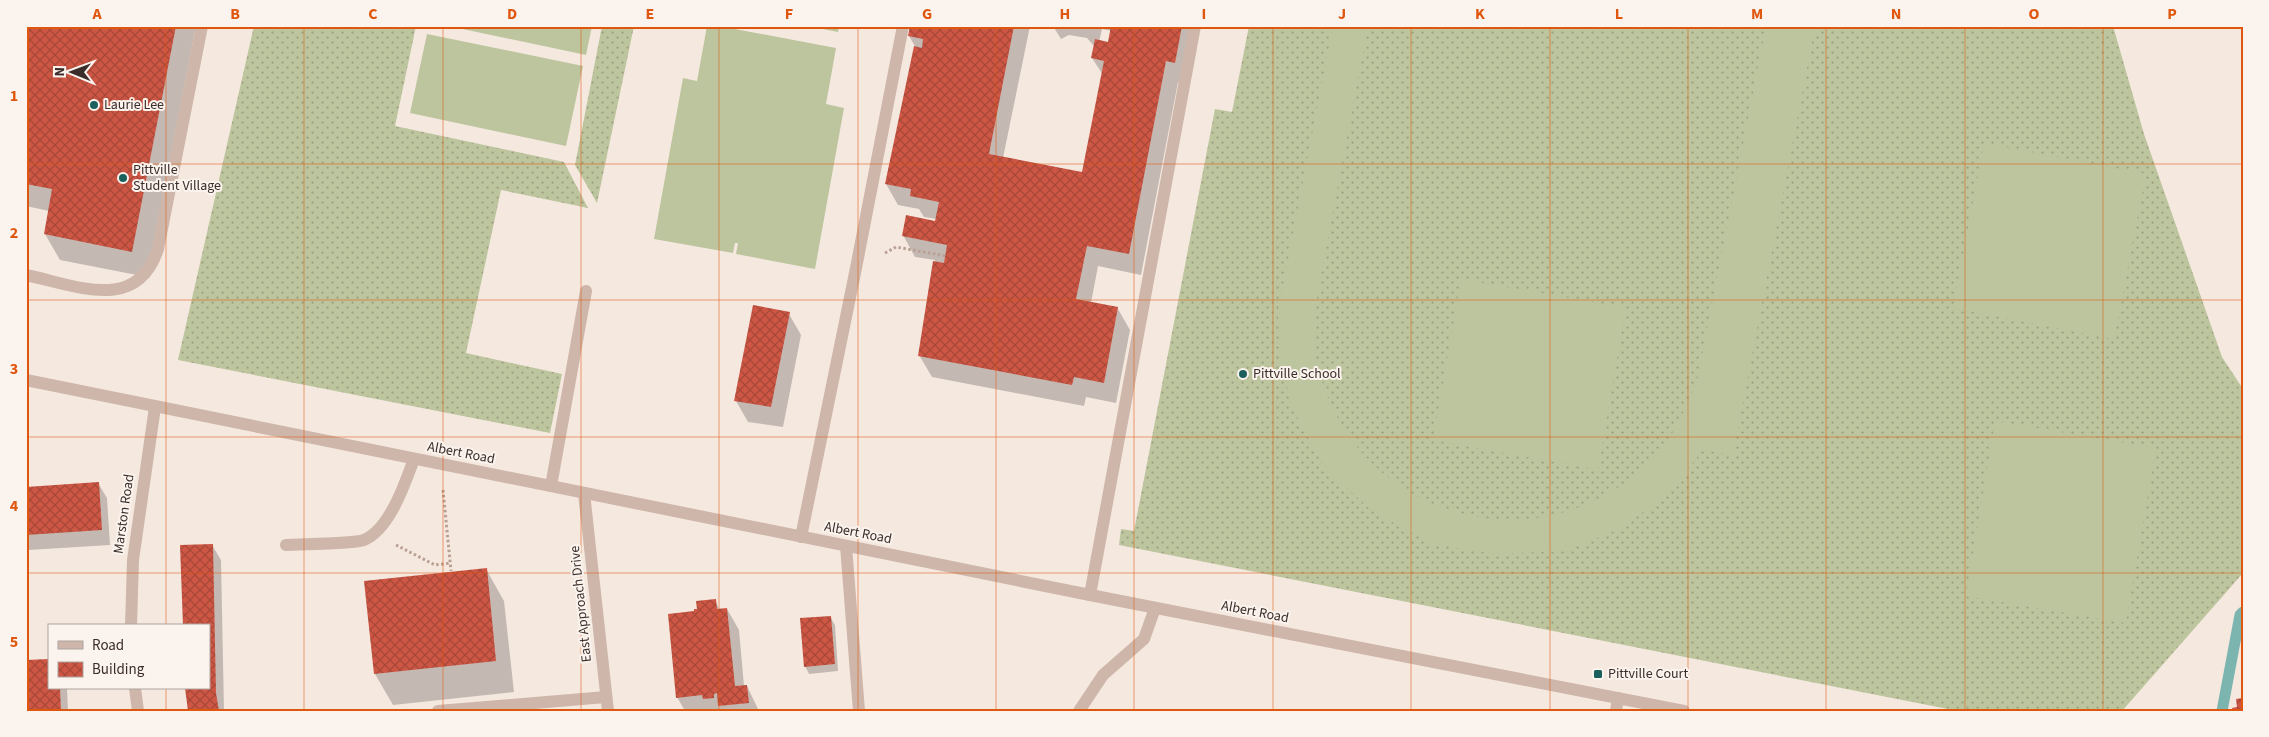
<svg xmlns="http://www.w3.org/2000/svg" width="2269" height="737" viewBox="0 0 2269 737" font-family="'Source Sans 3',sans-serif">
	<defs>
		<pattern id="grass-dots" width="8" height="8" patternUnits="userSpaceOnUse" patternTransform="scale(1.25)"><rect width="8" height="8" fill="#bdc59e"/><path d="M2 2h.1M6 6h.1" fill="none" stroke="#9ba081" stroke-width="1.8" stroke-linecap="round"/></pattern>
		<pattern id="building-cross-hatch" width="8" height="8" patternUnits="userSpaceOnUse" patternTransform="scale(1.25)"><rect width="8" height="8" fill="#ce5644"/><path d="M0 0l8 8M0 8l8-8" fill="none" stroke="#a84839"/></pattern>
	</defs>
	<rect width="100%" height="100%" fill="#f5e8df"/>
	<g fill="url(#grass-dots)">
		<path d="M254,26H416L395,126L564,162L588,208L501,190L466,353L562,374L550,433L178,360Z"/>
		<path d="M602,26H634L597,203L575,165Z"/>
		<path d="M1249,26H2113L2144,134L2222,357L2243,389V573L2122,711H1958L1119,545L1121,529L1134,531L1215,109L1232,112Z"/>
	</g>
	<g fill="#bdc59e">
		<path d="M448,26H592L586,55Z"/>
		<path d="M707,26H719L836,48L826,104L844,108L815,269L736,254L738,243H735L733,253L654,239L683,78L697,81Z"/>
		<path d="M807,26H839L838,32Z"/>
		<path d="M1333,26H1368L1318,291C1315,315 1312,339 1317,363C1352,517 1536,572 1650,462C1673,439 1685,410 1697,381L1766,26H1815L1733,455L1703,450L1665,497L1619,529L1565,551L1494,554L1433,544L1372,511L1324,467L1293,409L1280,360L1278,311Z"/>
		<path d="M427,34L583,66L566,146L410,113Z"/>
		<path d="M1984,143L2146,174L2114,339L1953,308Z"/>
		<path d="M1461,279L1626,308L1598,470L1433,440Z"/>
		<path d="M1995,421L2156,448L2126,623L1966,596Z"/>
	</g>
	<g fill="#0003" fill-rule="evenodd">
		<path d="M26,26H196L147,277L60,260L45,234L49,211L26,206Z"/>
		<path d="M911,26H1030L1003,158L1083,174L1103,75L1092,58L1095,44L1093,45L1087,38L1069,35L1061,39L1053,26H1198L1187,84L1178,82L1141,275L1098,266L1091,303L1118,309L1130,330L1116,403L1086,397L1084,406L932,377L919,355L935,260L915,257L903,235L936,223L937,219L924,217L919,209L898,205L886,184L916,48L909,36ZM1102,29L1112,31L1109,44L1099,42Z"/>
		<path d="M789,314L801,335L783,427L748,422L736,401Z"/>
		<path d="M98,483L107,498L110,545L29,550L26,546V489Z"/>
		<path d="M212,545L221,560L224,711H190L209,688Z"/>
		<path d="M486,569L504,601L514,692L393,705L375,674Z"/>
		<path d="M715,601L720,610L727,609L739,630L744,686H747L759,711H685L677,697L696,612Z"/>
		<path d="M830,617L835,625L838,671L809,674L805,666Z"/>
		<path d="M49,688H67L68,711H26Z"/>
	</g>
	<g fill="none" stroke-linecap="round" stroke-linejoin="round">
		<path stroke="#7cb4b0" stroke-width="11" d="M2222,711L2240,615L2243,612"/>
	</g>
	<g fill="url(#building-cross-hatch)">
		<path d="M26,26H176L132,252L44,234L52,189L26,184Z"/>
		<path d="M910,26H1014L989,154L1082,172L1104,61L1091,58L1095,39L1108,42L1111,26H1182L1175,63L1166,61L1129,254L1087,246L1076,299L1118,307L1104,383L1074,377L1072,385L918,356L933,261L944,263L947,245L902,236L906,215L935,221L939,202L910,196L911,189L885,184L914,46L922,48L923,39L908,36Z"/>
		<path d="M753,305L790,312L771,407L734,401Z"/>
		<path d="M99,482L102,530L26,535V487Z"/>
		<path d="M213,544L216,693L219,711H188L185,688H209V626H183L180,545Z"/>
		<path d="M487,568L496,661L374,674L364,581Z"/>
		<path d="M716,599L717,609L727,608L735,686L747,685L749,703L718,706L717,693L714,694V698L703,699L702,695L676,698L668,614L694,611V609H697L696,601Z"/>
		<path d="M831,616L835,664L804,667L800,618Z"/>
		<path d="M49,659V688H60L61,711H26V660Z"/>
		<path d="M2243,698V711H2233L2232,708L2237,707L2236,699Z"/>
	</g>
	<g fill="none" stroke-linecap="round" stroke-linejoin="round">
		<g stroke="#baa094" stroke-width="3" stroke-dasharray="2.5 2.5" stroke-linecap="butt">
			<path d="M885,253L896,247L946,256"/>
			<path d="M443,490L451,571"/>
			<path d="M396,545L435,565L451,563"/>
		</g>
		<g stroke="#ceb6aa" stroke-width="12">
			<path d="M26,275C75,285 137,314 158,249L202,26"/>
			<path d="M551,486L586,291"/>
			<path d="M801,537L856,268L903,26"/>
			<path d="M286,545C302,544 352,544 364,540C390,529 405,483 414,459"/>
			<path d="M846,546L859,711"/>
			<path d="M1090,595L1195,26"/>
			<path d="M438,711L606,697"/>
			<path d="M1079,711L1103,675L1144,639L1155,608"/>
			<path d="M1616,711L1618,698"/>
		</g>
		<g stroke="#ceb6aa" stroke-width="12">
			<path d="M584,493L608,711"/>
			<path d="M131,626L133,560L155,407"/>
			<path d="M135,688L138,711"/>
		</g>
		<path stroke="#ceb6aa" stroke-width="12" d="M26,380L1090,595L1684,711"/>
	</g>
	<path fill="none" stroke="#df570e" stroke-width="1" stroke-opacity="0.55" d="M166,26V626M304,26V711M443,26V711M581,26V711M719,26V711M858,26V711M996,26V711M1134,26V711M1273,26V711M1411,26V711M1550,26V711M1688,26V711M1826,26V711M1965,26V711M2103,26V711M26,164H2243M26,300H2243M26,437H2243M26,573H2243M166,688V711"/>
	<g fill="#1c605d" stroke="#fbf3ed" stroke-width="2">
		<circle cx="94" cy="105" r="5"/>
		<circle cx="123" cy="178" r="5"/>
		<circle cx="1243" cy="374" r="5"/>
		<rect x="1593" y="669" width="10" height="10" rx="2.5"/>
	</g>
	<g text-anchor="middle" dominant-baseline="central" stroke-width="4" stroke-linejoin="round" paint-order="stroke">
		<g font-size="14" fill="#3b2d2a" stroke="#fbf3ed" text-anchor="start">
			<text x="104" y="105">Laurie Lee</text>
			<text x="133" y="170">Pittville<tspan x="133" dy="16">Student Village</tspan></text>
			<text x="1253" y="374">Pittville School</text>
			<text x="1608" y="674">Pittville Court</text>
		</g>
		<g font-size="14" fill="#3b2d2a" stroke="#fbf3ed">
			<text transform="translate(461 453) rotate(11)">Albert Road</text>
			<text transform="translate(124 514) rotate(-82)">Marston Road</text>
			<text transform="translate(858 533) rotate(11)">Albert Road</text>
			<text transform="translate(581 604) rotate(-96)">East Approach Drive</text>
			<text transform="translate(1255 612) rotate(11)">Albert Road</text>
		</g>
	</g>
	<rect width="2269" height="737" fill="none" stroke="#fbf3ed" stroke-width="55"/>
	<rect x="48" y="624" width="162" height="65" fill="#fbf3ed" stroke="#aea49f"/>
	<rect x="58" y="641" width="25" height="8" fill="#ceb6aa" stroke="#aea49f"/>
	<text x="92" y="650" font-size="15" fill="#3b2d2a">Road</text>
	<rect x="58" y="662" width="25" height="15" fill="url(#building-cross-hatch)" stroke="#aea49f"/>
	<text x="92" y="674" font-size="15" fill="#3b2d2a">Building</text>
	<g transform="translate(72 72) rotate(271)" stroke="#fbf3ed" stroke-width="4" paint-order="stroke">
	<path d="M0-4L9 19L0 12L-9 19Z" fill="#3b2d2a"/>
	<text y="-8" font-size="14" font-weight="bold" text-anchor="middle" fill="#3b2d2a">N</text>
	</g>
	<rect x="28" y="28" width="2214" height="682" fill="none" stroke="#df570e" stroke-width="2"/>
	<g font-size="16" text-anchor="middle" font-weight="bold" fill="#df570e">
		<text x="97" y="19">A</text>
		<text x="235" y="19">B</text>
		<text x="373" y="19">C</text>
		<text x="512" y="19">D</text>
		<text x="650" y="19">E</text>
		<text x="789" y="19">F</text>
		<text x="927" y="19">G</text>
		<text x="1065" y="19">H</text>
		<text x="1204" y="19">I</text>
		<text x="1342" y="19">J</text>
		<text x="1480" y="19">K</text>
		<text x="1619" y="19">L</text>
		<text x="1757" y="19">M</text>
		<text x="1896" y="19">N</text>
		<text x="2034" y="19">O</text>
		<text x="2172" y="19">P</text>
		<text x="14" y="101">1</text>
		<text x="14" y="238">2</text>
		<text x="14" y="374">3</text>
		<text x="14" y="511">4</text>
		<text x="14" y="647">5</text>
	</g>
</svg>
